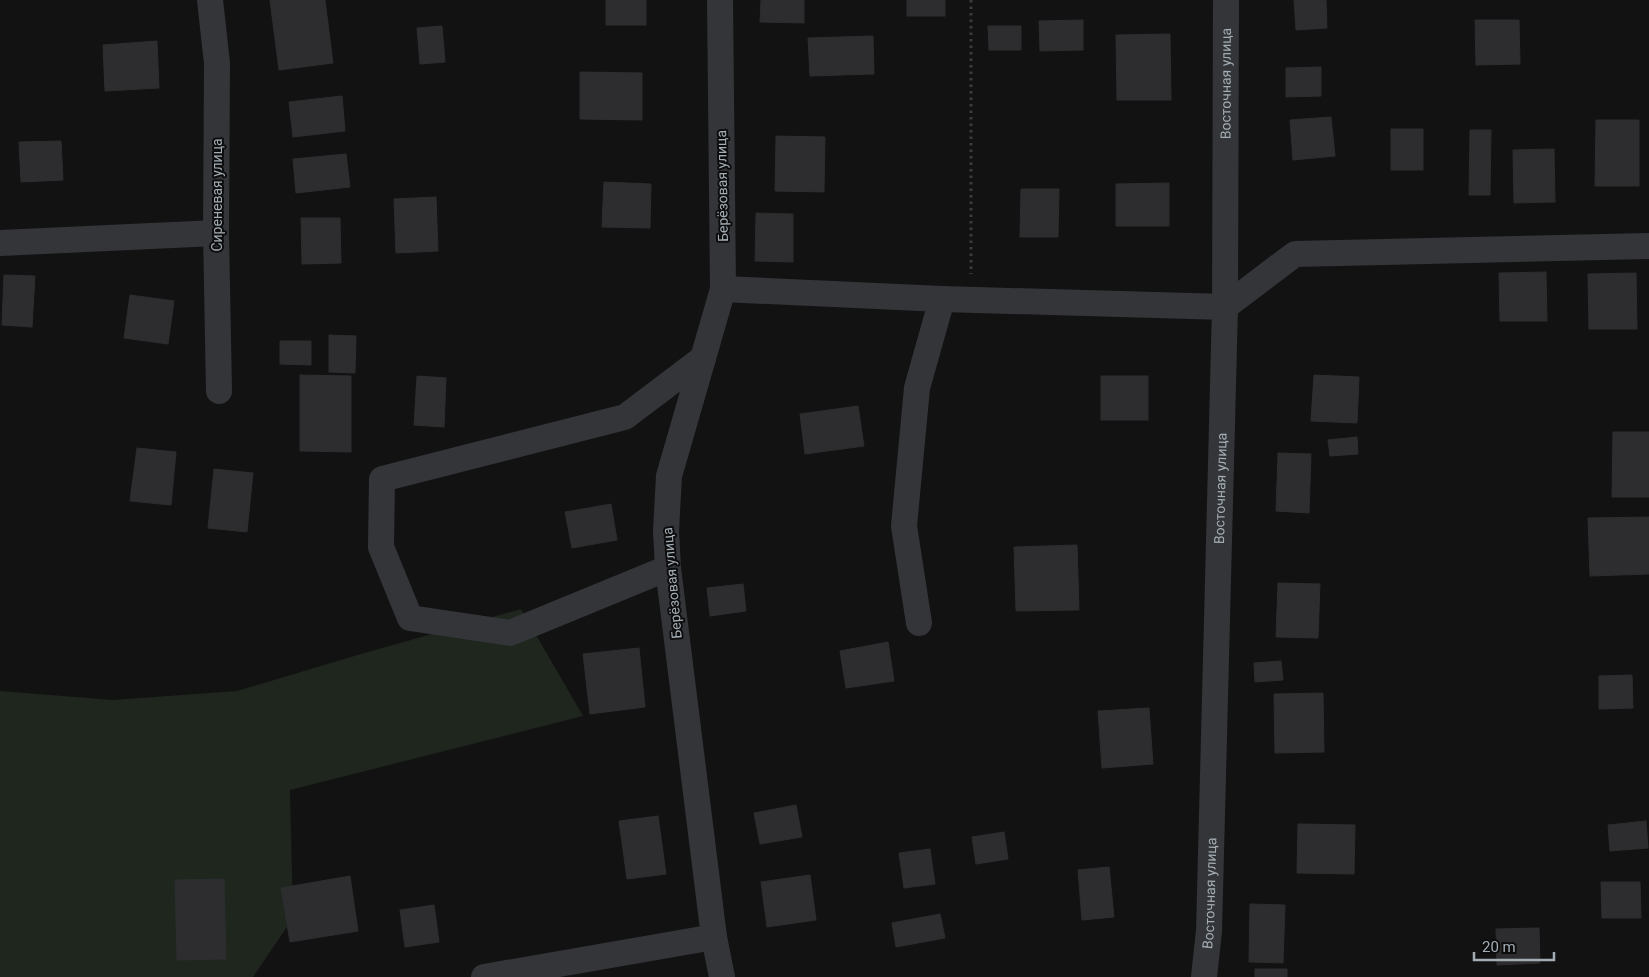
<svg xmlns="http://www.w3.org/2000/svg" width="1649" height="977" viewBox="0 0 1649 977" font-family="Roboto,sans-serif">
	<rect width="100%" height="100%" fill="#121213"/>
	<path fill="#1f261e" d="M521,609L583,716L290,790L293,918L253,977H0V691L113,700L237,691L361,654Z"/>
	<g fill="#2d2d2f" stroke="#2c2d2f">
		<path d="M270,0H325L333,63L279,70Z"/>
		<rect x="606" y="0" width="40" height="25"/>
		<path d="M761,0H804V23L760,22Z"/>
		<rect x="907" y="0" width="38" height="16"/>
		<path d="M1294,0H1326L1327,28L1296,30Z"/>
		<path d="M1083,20V50L1040,51L1039,21Z"/>
		<path d="M1475,20H1519L1520,64L1476,65Z"/>
		<path d="M442,26L445,62L420,64L417,28Z"/>
		<path d="M988,26H1021V50H989Z"/>
		<path d="M1170,34L1171,100H1117L1116,35Z"/>
		<path d="M873,36L874,74L810,76L808,38Z"/>
		<path d="M157,41L159,88L105,91L103,45Z"/>
		<path d="M1321,67V96L1286,97V68Z"/>
		<path d="M580,72L642,73V120L580,119Z"/>
		<path d="M342,96L345,131L293,137L289,102Z"/>
		<path d="M1331,117L1335,156L1293,160L1290,120Z"/>
		<path d="M1596,120H1639V186H1595Z"/>
		<rect x="1391" y="129" width="32" height="41"/>
		<path d="M1470,130H1491L1490,195H1469Z"/>
		<path d="M776,136L825,137L824,192L775,191Z"/>
		<path d="M61,141L63,180L21,182L19,142Z"/>
		<path d="M1554,149L1555,202L1514,203L1513,150Z"/>
		<path d="M346,154L350,187L296,193L293,159Z"/>
		<path d="M604,182L651,184L650,228L602,227Z"/>
		<path d="M1169,183V226H1116V184Z"/>
		<path d="M1021,189H1059L1058,237H1020Z"/>
		<path d="M436,197L438,251L396,253L394,199Z"/>
		<path d="M756,213L793,214V262L755,261Z"/>
		<path d="M301,218H340L341,263L302,264Z"/>
		<path d="M1546,272L1547,321H1500L1499,273Z"/>
		<path d="M1636,273L1637,329H1589L1588,274Z"/>
		<path d="M4,275L35,276L32,327L2,325Z"/>
		<path d="M130,295L174,301L168,344L124,338Z"/>
		<path d="M329,335L356,336L355,373L329,372Z"/>
		<path d="M280,341H311V365L280,364Z"/>
		<path d="M300,375L351,376V452L300,451Z"/>
		<path d="M1314,375L1359,377L1357,423L1311,421Z"/>
		<path d="M417,376L446,378L444,427L414,425Z"/>
		<rect x="1101" y="376" width="47" height="44"/>
		<path d="M858,406L864,446L805,454L800,414Z"/>
		<path d="M1613,432H1649V497H1612Z"/>
		<path d="M1357,437L1358,454L1330,456L1328,440Z"/>
		<path d="M137,448L176,452L171,505L130,501Z"/>
		<path d="M1278,453L1311,454L1309,513L1276,511Z"/>
		<path d="M214,469L253,473L247,532L208,528Z"/>
		<path d="M611,504L617,540L572,548L565,512Z"/>
		<path d="M1649,517V574L1590,576L1588,518Z"/>
		<path d="M1077,545L1079,610L1016,611L1014,547Z"/>
		<path d="M1278,583L1320,584L1318,638L1276,637Z"/>
		<path d="M743,584L746,611L710,616L707,588Z"/>
		<path d="M888,642L894,681L846,688L840,651Z"/>
		<path d="M639,648L645,707L590,714L583,654Z"/>
		<path d="M1281,661L1283,680L1255,682L1254,663Z"/>
		<path d="M1632,675L1633,708L1599,709V676Z"/>
		<path d="M1323,693L1324,752L1275,753L1274,694Z"/>
		<path d="M1149,708L1153,764L1102,768L1098,711Z"/>
		<path d="M796,805L802,837L760,844L754,813Z"/>
		<path d="M658,816L666,874L627,879L619,821Z"/>
		<path d="M1646,821L1648,848L1610,851L1608,825Z"/>
		<path d="M1298,824L1355,825L1354,874L1297,873Z"/>
		<path d="M1004,832L1008,859L976,864L972,837Z"/>
		<path d="M930,849L935,884L904,888L899,853Z"/>
		<path d="M1109,867L1114,917L1082,920L1078,870Z"/>
		<path d="M810,875L816,920L767,927L761,882Z"/>
		<path d="M350,876L358,931L290,942L281,888Z"/>
		<path d="M224,879L226,959L177,960L175,880Z"/>
		<path d="M1601,882H1640L1641,918H1602Z"/>
		<path d="M1250,904L1285,905L1283,963L1249,962Z"/>
		<path d="M434,905L439,942L405,947L400,910Z"/>
		<path d="M940,914L945,938L896,947L892,923Z"/>
		<path d="M1539,928L1540,963L1497,965L1496,929Z"/>
		<rect x="1255" y="969" width="32" height="8"/>
	</g>
	<g fill="none" stroke-linecap="round" stroke-linejoin="round">
		<path stroke="#393c3f" stroke-width="3" stroke-dasharray="2.5 4" stroke-linecap="butt" d="M971,0V274"/>
		<g stroke="#333538" stroke-width="26">
			<path d="M210,0L217,63L216,233L219,391"/>
			<path d="M0,243L216,233"/>
			<path d="M723,289L942,299L1225,307L1295,254L1649,246"/>
			<path d="M668,568L510,633L410,618L381,547L382,479L625,417L703,358"/>
			<path d="M919,623L904,526L917,388L942,299"/>
			<path d="M714,937L722,977"/>
			<path d="M484,977L714,937L668,568L666,531L669,476L723,289L720,0"/>
			<path id="s1" d="M1204,977L1209,931L1225,307L1226,0"/>
		</g>
	</g>
	<g text-anchor="middle" dominant-baseline="central" stroke-width="4" stroke-linejoin="round" paint-order="stroke">
		<g font-size="14" fill="#a3adb4" stroke="#0d0d0e">
			<text stroke="none"><textPath href="#s1" startOffset="894">Восточная улица</textPath></text>
			<text transform="translate(722 186) rotate(-91)">Берёзовая улица</text>
			<text transform="translate(217 195) rotate(-90)">Сиреневая улица</text>
			<text stroke="none"><textPath href="#s1" startOffset="489">Восточная улица</textPath></text>
			<text transform="translate(672 583) rotate(-95)">Берёзовая улица</text>
			<text stroke="none"><textPath href="#s1" startOffset="84">Восточная улица</textPath></text>
		</g>
	</g>
	<path d="M1474 952v8h80v-8" fill="none" stroke="#a3adb4" stroke-width="2.5"/>
	<text x="1482" y="952" font-size="15" fill="#a3adb4" stroke="#0d0d0e" stroke-width="4" paint-order="stroke">20 m</text>
</svg>
